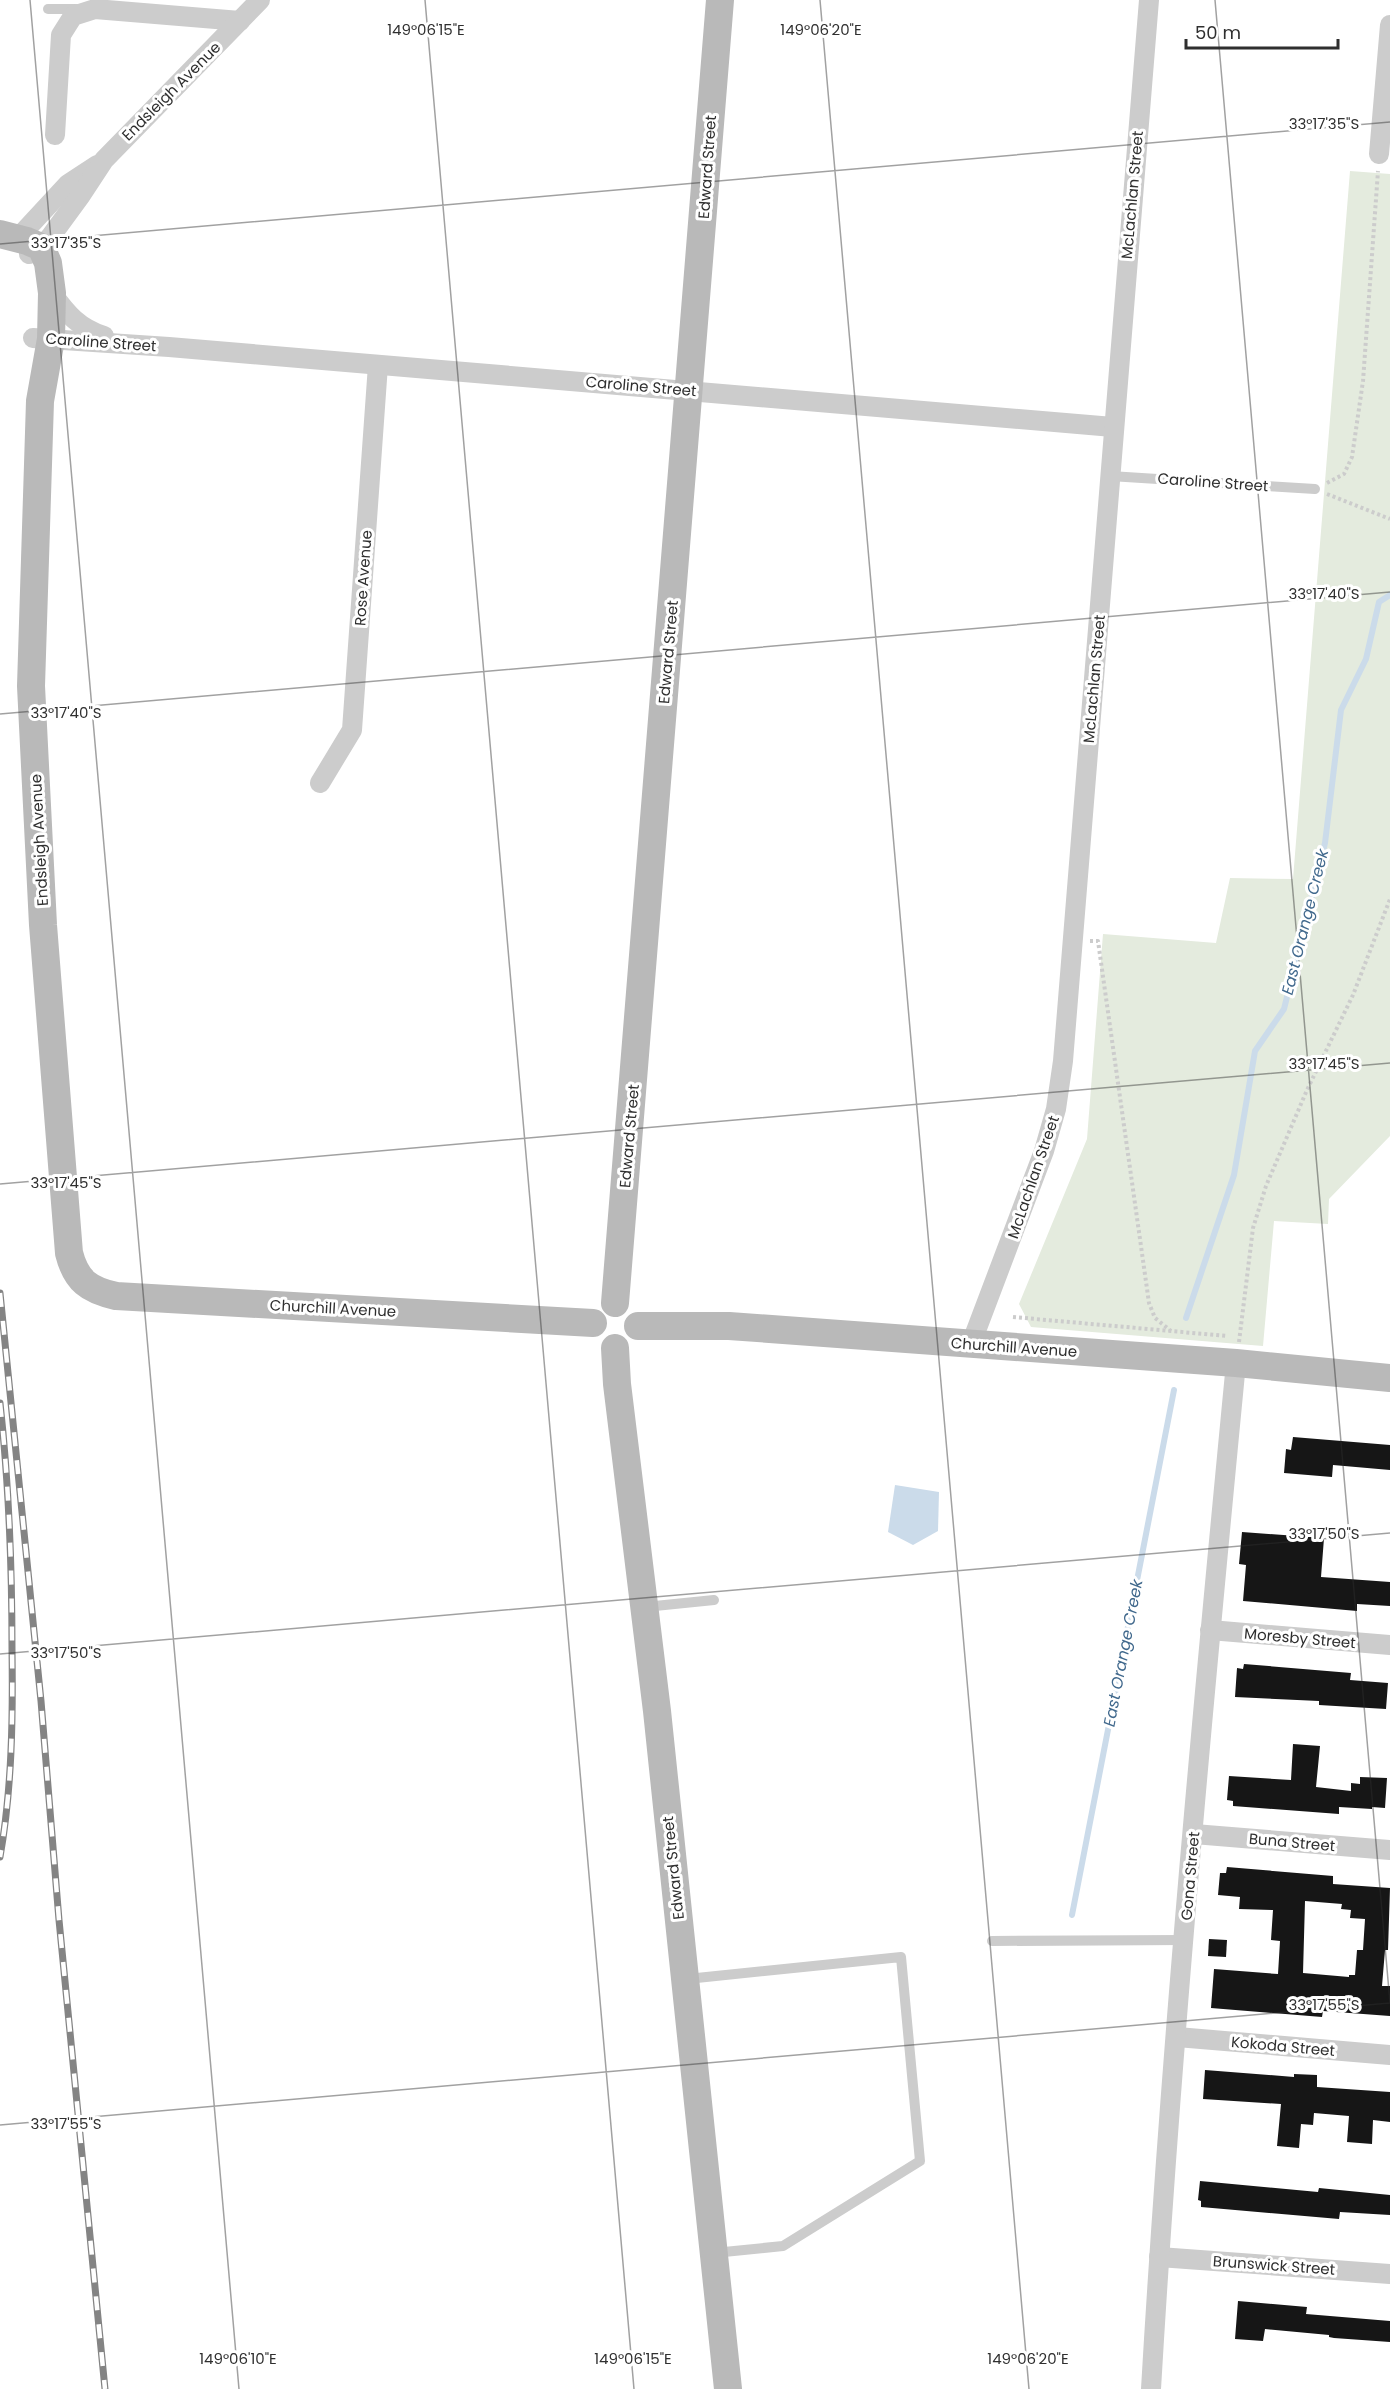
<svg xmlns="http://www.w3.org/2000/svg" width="1390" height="2389" viewBox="0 0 1390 2389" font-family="Poppins,sans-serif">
	<rect width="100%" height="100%" fill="#fff"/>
	<path fill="#e4ebde" d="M1350,171L1390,174V1136L1329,1199L1328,1224L1274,1221L1263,1346L1031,1327L1019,1304L1087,1139L1103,934L1216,943L1230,878L1293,879Z"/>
	<path fill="#cbdbea" d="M895,1485L939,1492L938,1531L913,1545L888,1532Z"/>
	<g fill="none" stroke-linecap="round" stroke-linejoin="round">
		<g stroke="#cbdbea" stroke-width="6">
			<path d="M1186,1318L1234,1175L1255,1051L1284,1009L1325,843L1341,710L1366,659L1379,602L1390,595"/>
			<path d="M1072,1915L1174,1390"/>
		</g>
	</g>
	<g fill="#161616" fill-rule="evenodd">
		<path d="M1293,1437L1390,1445V1470L1333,1465L1332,1477L1284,1473L1286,1449L1291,1450Z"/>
		<path d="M1242,1532L1324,1538L1321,1577L1390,1582V1606L1357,1604V1611L1243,1601L1246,1565L1239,1564Z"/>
		<path d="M1244,1664L1351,1673L1350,1680L1388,1683L1386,1709L1319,1705V1701L1235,1697L1237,1668L1243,1669Z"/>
		<path d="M1293,1744L1320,1746L1316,1787L1351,1791V1783L1360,1784V1777L1387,1778L1385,1808L1372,1807V1809L1339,1807V1814L1233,1806V1801L1227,1800L1229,1776L1291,1780Z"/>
		<path d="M1227,1867L1333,1876V1884L1390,1888L1388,1950H1385L1382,1986H1390V2016L1323,2011L1322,2017L1211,2008L1214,1969L1278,1974L1280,1941L1271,1940L1273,1910L1239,1909L1240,1897L1218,1895L1220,1873H1226ZM1305,1901L1342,1904L1341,1909L1351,1910L1350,1918L1365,1919L1363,1950H1357L1355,1975H1349V1977L1303,1973Z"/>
		<path d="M1209,1939L1227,1940L1226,1957L1208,1956Z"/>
		<path d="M1205,2070L1294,2077V2074L1317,2075V2087L1390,2092V2122L1373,2120L1372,2144L1347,2142L1349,2116L1314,2113L1313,2125L1301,2124L1299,2148L1277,2146L1281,2104L1203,2099Z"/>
		<path d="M1200,2181L1318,2192L1319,2188L1390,2195V2215L1340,2212L1339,2219L1201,2207V2201L1198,2200Z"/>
		<path d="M1238,2301L1307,2307L1306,2314L1390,2321V2342L1334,2338L1329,2337V2335L1265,2329L1263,2341L1235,2339Z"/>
	</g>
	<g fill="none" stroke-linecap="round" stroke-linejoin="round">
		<g stroke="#ccc" stroke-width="4" stroke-dasharray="3 3" stroke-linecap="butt">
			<path d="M1327,483L1344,474L1352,457L1363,381L1378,171"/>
			<path d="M1327,494L1390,519"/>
			<path d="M1090,941H1098L1149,1303L1155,1318L1171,1331"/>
			<path d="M1013,1317L1227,1336"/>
			<path d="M1239,1342L1253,1228L1266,1186L1307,1090L1353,995L1390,899"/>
		</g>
		<g stroke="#ccc" stroke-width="10">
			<path d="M48,9H80"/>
			<path d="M1110,476L1315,489"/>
			<path d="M645,1607L714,1600"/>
			<path d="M992,1941L1184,1940"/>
			<path d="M687,1979L901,1957L920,2161L783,2246L714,2253"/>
		</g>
		<g stroke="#ccc" stroke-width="20">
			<path d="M55,135L61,35L73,16L95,9L240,21"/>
			<path d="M1379,154L1390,25"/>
			<path d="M18,238L68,184L97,165"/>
			<path d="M29,254L41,247L51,236L81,195L104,160L260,0"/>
			<path d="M52,293C67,314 79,328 104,336"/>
			<path d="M33,338L169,347L1113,427"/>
			<path d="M320,783L352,730L378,365"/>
			<path d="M971,1344L1044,1151L1056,1109L1063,1061L1149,0"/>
			<path d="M1210,1630L1390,1645"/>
			<path d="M1194,1834L1390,1850"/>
			<path d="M1177,2037L1390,2055"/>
			<path d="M1159,2257L1390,2274"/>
			<path d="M1151,2389C1171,2047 1203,1705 1236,1363"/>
		</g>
		<g stroke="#b9b9b9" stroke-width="28">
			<path d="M0,234L27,241L41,247L48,263L52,293L51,339L40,401L31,686L43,925L69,1253C76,1281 89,1290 116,1296L593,1323"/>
			<path d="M615,1303L720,0"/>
			<path d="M638,1326H729L1236,1363L1390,1378"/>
			<path d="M615,1348L617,1384L657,1711L728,2389"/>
		</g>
		<g stroke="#848484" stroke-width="7">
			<g id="rail">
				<path d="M0,1293L41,1701L59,1920L105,2389"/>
				<path d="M0,1403C9,1485 12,1566 12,1649C13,1718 12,1789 0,1857"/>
			</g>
		</g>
		<use href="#rail" stroke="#fff" stroke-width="4.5" stroke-dasharray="14" stroke-linecap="butt"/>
	</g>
	<path fill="none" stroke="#2f2f2f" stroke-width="1.5" stroke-opacity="0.45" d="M30,0L239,2389M425,0L634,2389M820,0L1029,2389M1215,0L1390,2003M0,244L1390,122M0,714L1390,592M0,1184L1390,1063M0,1654L1390,1533M0,2125L1390,2003"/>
	<g text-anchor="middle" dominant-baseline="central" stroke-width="6" stroke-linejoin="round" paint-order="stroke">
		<g font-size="15" fill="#2f2f2f" stroke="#fff">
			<text transform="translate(171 91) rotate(-45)">Endsleigh Avenue</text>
			<text transform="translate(707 167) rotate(-86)">Edward Street</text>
			<text transform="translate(1132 195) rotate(-85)">McLachlan Street</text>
			<text transform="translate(101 342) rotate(4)">Caroline Street</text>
			<text transform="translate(641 386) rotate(5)">Caroline Street</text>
			<text transform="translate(1213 482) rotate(4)">Caroline Street</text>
			<text transform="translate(363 578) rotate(-86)">Rose Avenue</text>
			<text transform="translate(668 652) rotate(-85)">Edward Street</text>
			<text transform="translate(1094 679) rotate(-85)">McLachlan Street</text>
			<text transform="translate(39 840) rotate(-93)">Endsleigh Avenue</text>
			<text transform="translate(629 1136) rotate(-85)">Edward Street</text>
			<text transform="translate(1033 1177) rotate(-71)">McLachlan Street</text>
			<text transform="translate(333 1308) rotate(3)">Churchill Avenue</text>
			<text transform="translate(1014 1347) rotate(4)">Churchill Avenue</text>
			<text transform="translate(1300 1638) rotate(5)">Moresby Street</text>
			<text transform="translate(1292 1842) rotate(5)">Buna Street</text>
			<text transform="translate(673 1868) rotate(-96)">Edward Street</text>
			<text transform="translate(1190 1876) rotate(-85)">Gona Street</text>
			<text transform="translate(1283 2046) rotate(5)">Kokoda Street</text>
			<text transform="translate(1274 2265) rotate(4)">Brunswick Street</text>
		</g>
		<g font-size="16" font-style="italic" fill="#41698d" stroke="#fff">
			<text transform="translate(1305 922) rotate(-76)">East Orange Creek</text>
			<text transform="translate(1123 1653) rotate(-79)">East Orange Creek</text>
		</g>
	</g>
	<g font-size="15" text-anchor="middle" fill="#2f2f2f" stroke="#fff" stroke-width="6" stroke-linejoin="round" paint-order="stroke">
		<text x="426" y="35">149°06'15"E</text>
		<text x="821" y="35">149°06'20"E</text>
		<text x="1324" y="129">33°17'35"S</text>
		<text x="66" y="248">33°17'35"S</text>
		<text x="1324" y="599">33°17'40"S</text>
		<text x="66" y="718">33°17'40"S</text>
		<text x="1324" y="1069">33°17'45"S</text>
		<text x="66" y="1188">33°17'45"S</text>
		<text x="1324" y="1539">33°17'50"S</text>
		<text x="66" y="1658">33°17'50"S</text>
		<text x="1324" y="2010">33°17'55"S</text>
		<text x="66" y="2129">33°17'55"S</text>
		<text x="238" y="2364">149°06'10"E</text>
		<text x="633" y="2364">149°06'15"E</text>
		<text x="1028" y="2364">149°06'20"E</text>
	</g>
	<path d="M1186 39v9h152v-9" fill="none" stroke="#2f2f2f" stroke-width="3"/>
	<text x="1195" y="39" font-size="18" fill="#2f2f2f" stroke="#ffffff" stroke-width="4.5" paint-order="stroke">50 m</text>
</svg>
